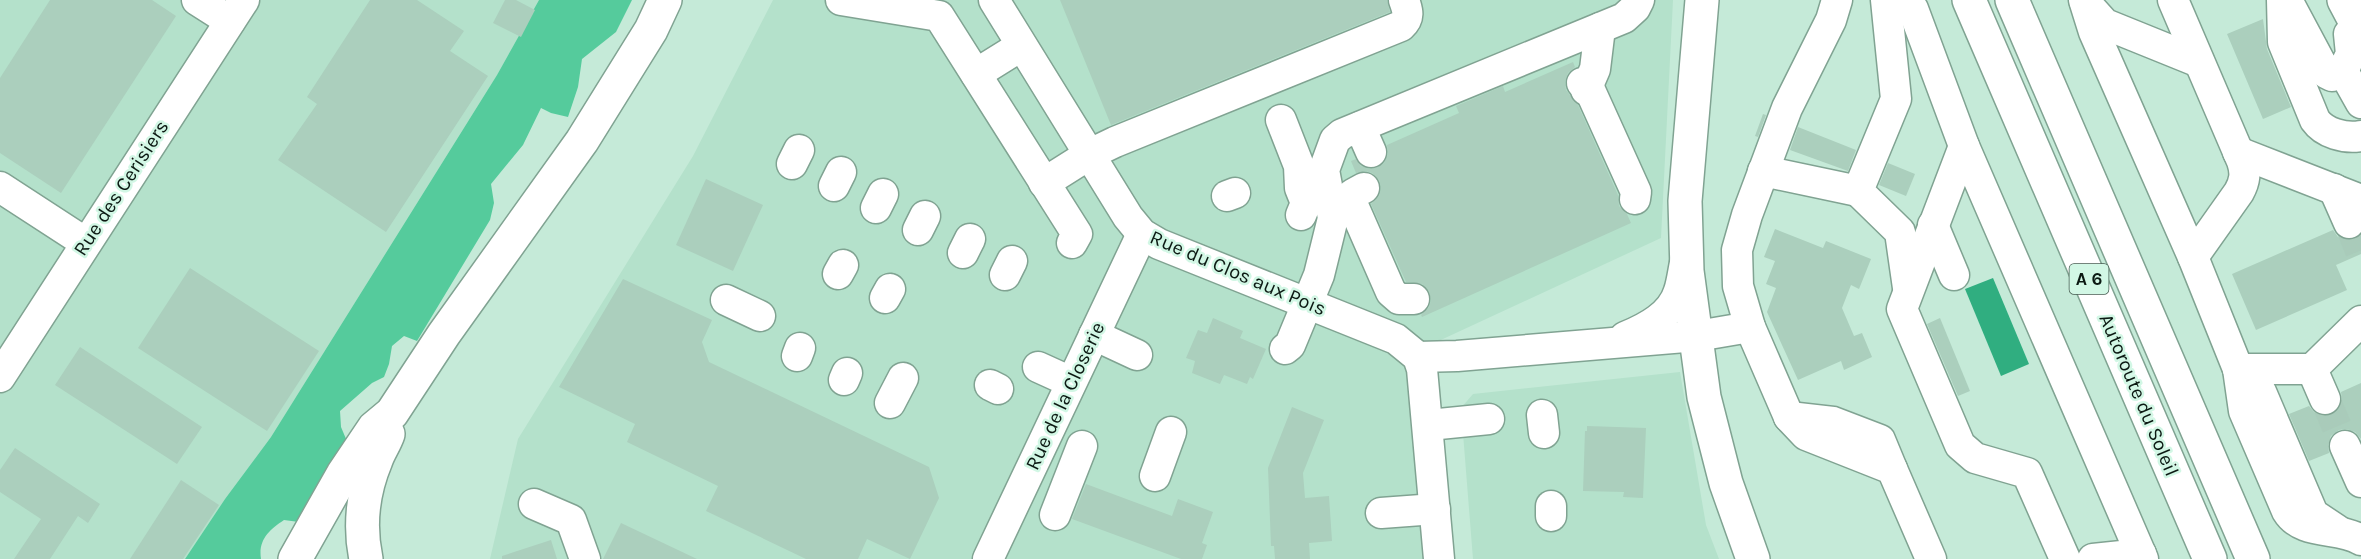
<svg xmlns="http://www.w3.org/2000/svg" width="2361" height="559" viewBox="0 0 2361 559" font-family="Karla,sans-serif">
	<rect width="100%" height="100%" fill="#c5ead8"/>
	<g fill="#b4e1cb">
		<path d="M0,0H539L497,75L271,437L225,499L185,559H0Z"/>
		<path d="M773,0H1673L1661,238L1417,351L1427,559H490L518,439L693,156Z"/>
		<path d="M1680,372L1706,525L1719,559H1473L1461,408L1473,394Z"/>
	</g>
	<path fill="#55cb9c" d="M539,0H632L616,32L582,59L578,87L568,117L551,113L541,108L523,145L491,184L494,203L490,220L417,341L404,336L392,346L389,364L384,377L372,383L340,411L341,427L349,446L299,522L284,520C269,530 258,540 261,559H185L225,499L271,437L497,75Z"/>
	<path fill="#30ae80" d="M1993,278L2029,364L2001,376L1965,289Z"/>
	<g fill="#abcfbd">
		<path d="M50,0H152L176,16L61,193L0,153V78Z"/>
		<path d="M370,0H417L464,31L450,51L488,76L386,232L278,160L317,104L307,97Z"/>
		<path d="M505,0H516L535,10L521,37L493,23Z"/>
		<path d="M1060,0H1387L1390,12L1111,125Z"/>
		<path d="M2263,19L2267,49L2291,107L2263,119L2227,34Z"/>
		<path d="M1573,62L1575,67L1568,73L1565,82L1566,90L1578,105L1618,195L1619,206L1627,214L1631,223L1422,317L1421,315L1429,307L1431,300L1429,291L1422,284L1406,282L1371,204L1379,196L1381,188L1379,180L1372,173L1365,171L1356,173L1351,161L1356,159L1361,166L1369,169L1378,167L1384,163L1388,154L1387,145L1459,113L1456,106L1503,86L1505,92Z"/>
		<path d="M1763,114L1766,115L1758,137L1755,136Z"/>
		<path d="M1798,127L1856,150L1848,171L1790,150Z"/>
		<path d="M1888,163L1915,174L1906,196L1879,185Z"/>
		<path d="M706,179L763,205L733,271L676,245Z"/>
		<path d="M1775,229L1823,248L1826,241L1871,259L1859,289L1851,285L1842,308L1854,336L1862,333L1872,357L1844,370L1841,361L1798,380L1767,312L1776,288L1766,284L1775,261L1764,257Z"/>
		<path d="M2333,230L2338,237L2347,240L2355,239L2361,235V254L2336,265L2347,290L2256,330L2232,274Z"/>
		<path d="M190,268L319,351L267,431L138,348Z"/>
		<path d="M623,279L712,320L702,342L709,362L929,467L939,498L910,559L867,539L858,559H806L706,511L718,486L627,442L635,424L559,387Z"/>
		<path d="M1213,318L1243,331L1240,338L1266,349L1253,379L1250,377L1247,384L1224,375L1220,384L1192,373L1195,361L1186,358L1198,330L1207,333Z"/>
		<path d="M1940,318L1970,391L1958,396L1927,324Z"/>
		<path d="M80,347L202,427L177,464L55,385Z"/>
		<path d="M2361,383V439L2355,432L2347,429L2339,430L2331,436L2328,445L2329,453L2309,461L2289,414L2309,406L2315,413L2324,416L2331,415L2339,409L2342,400L2341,392Z"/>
		<path d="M1292,407L1324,420L1303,473L1305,498L1329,496L1332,541L1309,543L1310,559H1275L1274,546H1271L1268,468Z"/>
		<path d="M1587,426L1646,428L1643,498L1623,497L1624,492L1583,491L1585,431H1587Z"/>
		<path d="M15,448L100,504L88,523L78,516L50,559H14L41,519L0,492V470Z"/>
		<path d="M181,480L219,505L183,559H130Z"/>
		<path d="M1086,484L1172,516L1178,499L1213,512L1202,543L1207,545L1202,559H1181L1072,519Z"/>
		<path d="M621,523L697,559H603Z"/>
		<path d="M551,540L557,559H502V556Z"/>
	</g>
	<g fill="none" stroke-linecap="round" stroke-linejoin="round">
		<g stroke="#a9cbba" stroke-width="30" stroke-dasharray="30 15" stroke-linecap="butt">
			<path d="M2349,223L2361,253"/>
			<path d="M2325,399L2345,446"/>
		</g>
		<g stroke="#80a392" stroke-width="33">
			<g id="minor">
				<path d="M197,0L230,21"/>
				<path d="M841,0L939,16L1077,234L1072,243"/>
				<path d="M994,0L1128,217L1142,234L1159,244L1396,339L1418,357L1422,369L1439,559"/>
				<path d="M1837,0L1831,20L1787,108L1747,215L1737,250L1738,286L1750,327L1789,417L1806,435L1892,469L1931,559"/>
				<path d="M1886,0L1896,99L1858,191L1900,232L1908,288"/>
				<path d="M1907,0L1913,9L1964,146L2143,559"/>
				<path d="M2084,0L2094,32L2193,257L2238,369L2244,411L2287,511C2302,536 2339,526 2361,540"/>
				<path d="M2173,0L2242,161C2246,173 2245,181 2239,192L2193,257"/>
				<path d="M2282,0L2283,42L2315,120C2324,133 2345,139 2361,136"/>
				<path d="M2287,0L2326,73L2332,76L2343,71L2351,54L2349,34"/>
				<path d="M2085,2L2105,24L2199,62"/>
				<path d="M2343,71L2361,103"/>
				<path d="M976,74L1021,46"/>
				<path d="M1582,83L1589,88L1636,192L1635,199"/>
				<path d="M1586,90L1595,69L1600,28"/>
				<path d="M1281,120L1299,166L1300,188L1306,203L1301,215"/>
				<path d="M1360,127L1371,152"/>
				<path d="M1964,146L1902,309L1960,445L1975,458L2027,473L2065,559"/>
				<path d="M2238,152L2361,200"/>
				<path d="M792,164L799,150"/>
				<path d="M1763,171L1858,191"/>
				<path d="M1044,183L1090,154L1115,142L1401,26C1410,18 1408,11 1404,0"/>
				<path d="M834,186L841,172"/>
				<path d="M0,187L86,243"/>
				<path d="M1364,188L1353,194L1352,203L1391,292L1399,299H1414"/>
				<path d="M2334,189L2349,223"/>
				<path d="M1227,196L1235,193"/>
				<path d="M876,208L883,194"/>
				<path d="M1933,225L1954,275"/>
				<path d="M918,230L925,216"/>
				<path d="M963,253L970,239"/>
				<path d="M838,274L843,265"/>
				<path d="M1005,275L1012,261"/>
				<path d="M885,298L890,289"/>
				<path d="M726,300L760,316"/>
				<path d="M1094,335L1137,355"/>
				<path d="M1625,337C1647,328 1672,315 1679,291C1682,282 1683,272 1685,263"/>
				<path d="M1285,349L1290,345L1319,275L1333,218L1324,170L1335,140L1342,134L1624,18L1635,8L1639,0"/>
				<path d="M797,356L800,348"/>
				<path d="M1418,357L1457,356L1697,336L1750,327"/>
				<path d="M1038,367L1071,382"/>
				<path d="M2238,369L2261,392L2313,514L2337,530"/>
				<path d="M2238,369H2312L2361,321"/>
				<path d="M2312,369L2325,399"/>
				<path d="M0,377L244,0"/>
				<path d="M844,380L847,373"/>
				<path d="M990,385L998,389"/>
				<path d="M890,403L903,378"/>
				<path d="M1542,415L1544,433"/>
				<path d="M1789,417L1833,422L1880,440L1892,469"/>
				<path d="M1429,425L1489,419"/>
				<path d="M2345,446L2361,482"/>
				<path d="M1155,476L1171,432"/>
				<path d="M534,504L571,520L585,559"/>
				<path d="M1551,506V516"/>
				<path d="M1381,513L1435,509"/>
				<path d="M1055,515L1082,446"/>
				<path d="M988,559L1142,234"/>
				<path d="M2093,559L2141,554"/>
			</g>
		</g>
		<g stroke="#80a392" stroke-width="36">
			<g id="major">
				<path d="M1702,0L1685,201L1687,271L1704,397L1726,483L1753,559"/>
				<path d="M2344,0L2361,32"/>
				<path d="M295,559L343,474L374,428L392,413L444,334L582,141L651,30L665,0"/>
				<path d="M366,559C359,526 363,491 376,460C379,451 385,443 388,434"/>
			</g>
		</g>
		<g stroke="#80a392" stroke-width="36">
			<g id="highway">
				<path d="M1969,0L2210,559"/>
				<path d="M2012,0L2253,559"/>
			</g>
		</g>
		<use href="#minor" stroke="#fff" stroke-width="30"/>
		<use href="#major" stroke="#fff" stroke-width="33"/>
		<use href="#highway" stroke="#fff" stroke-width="33"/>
	</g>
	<g text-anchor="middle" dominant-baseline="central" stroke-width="5" stroke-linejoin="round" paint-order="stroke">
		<rect fill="#d2f7e5" stroke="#475c52" stroke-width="1.5" x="2069.5" y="264" width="39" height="30" rx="4.5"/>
		<g font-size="18" font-weight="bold" fill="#0c1913">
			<text x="2089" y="279">A 6</text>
		</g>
		<g font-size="20" fill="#0c1913" stroke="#d2f7e5">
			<text transform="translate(121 188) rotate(-57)">Rue des Cerisiers</text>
			<text transform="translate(1238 273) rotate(23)">Rue du Clos aux Pois</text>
			<text transform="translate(2139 395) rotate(67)">Autoroute du Soleil</text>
			<text transform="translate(1065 396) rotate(-65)">Rue de la Closerie</text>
		</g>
	</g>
</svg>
